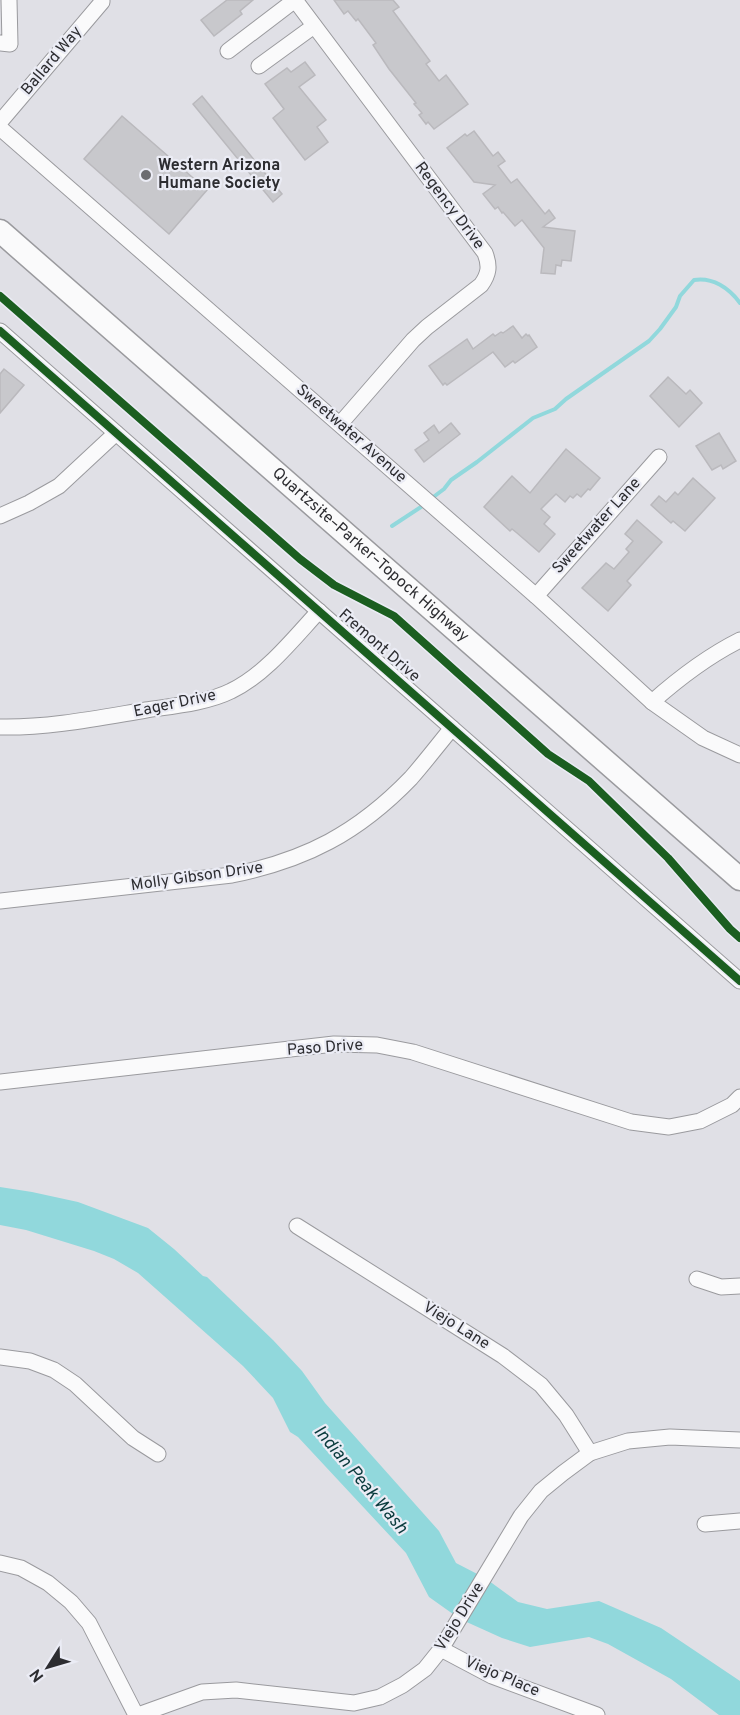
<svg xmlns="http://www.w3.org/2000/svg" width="740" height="1715" viewBox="0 0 740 1715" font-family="Overpass,sans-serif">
	<rect width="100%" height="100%" fill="#e0e0e6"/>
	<path fill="#91d8dc" d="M0,1187L32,1192L78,1202L148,1228L174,1249L203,1276L207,1277L273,1340L302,1371L325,1403L439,1531L456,1563L485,1578L518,1602L547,1609L599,1601L661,1628L740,1681V1715H719L671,1679L608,1644L589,1637L530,1647L502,1638L460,1619L429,1597L406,1553L298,1437L290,1432L273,1398L243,1366L138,1273L114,1259L94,1251L26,1230L0,1225Z"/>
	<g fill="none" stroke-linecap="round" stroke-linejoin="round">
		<g stroke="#91d8dc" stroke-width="4">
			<path d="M432,498L444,489L451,480L477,462L533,418L555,409L566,399L649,341L660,329L676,307L680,296L694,280C713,277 729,288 740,303"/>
			<path d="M392,526L424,505"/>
		</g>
	</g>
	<g fill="#c8c8cc" stroke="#bab9bd" stroke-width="1.5">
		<path d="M227,0H253L240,11L242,14L214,36L201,20Z"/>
		<path d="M334,0H393L399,7L393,11L430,61L426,64L439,81L446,75L468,104L434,129L428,122L426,124L419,115L422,113L414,104L416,103L389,69L373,45L376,43L358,19L356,21L348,11L344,14Z"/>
		<path d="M305,62L315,75L299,87L326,120L317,127L328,142L305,160L273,118L284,109L265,84L287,68L291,72Z"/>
		<path d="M202,96L282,194L273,202L193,104Z"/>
		<path d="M122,116L207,190L169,234L84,159Z"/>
		<path d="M474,131L493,156L498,152L505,161L498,166L511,183L517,179L545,214L549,210L555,218L543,227L575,231L571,261L562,260L561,266L556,265L555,274L541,273L544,248L522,220L515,226L503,212L502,213L498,207L495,209L483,194L495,185L474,182L447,148L465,134L467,136Z"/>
		<path d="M513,326L522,338L526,334L528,336L529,335L537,347L515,363L513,361L505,367L493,352L447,385L445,383L443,385L429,366L467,339L473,349L493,334L495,336L501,332L503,333Z"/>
		<path d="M4,369L24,385L0,413V374Z"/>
		<path d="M668,377L686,394L690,390L702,403L679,427L650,396Z"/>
		<path d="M451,423L460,434L424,462L415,450L429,440L424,433L434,425L439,433Z"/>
		<path d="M719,433L736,461L723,469L721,465L712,470L696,446Z"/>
		<path d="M566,449L600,478L590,490L588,489L581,497L577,494L573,498L570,496L565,502L556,494L541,509L550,517L544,524L555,534L539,552L517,533L512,529L510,531L484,507L512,476L530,493Z"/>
		<path d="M693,478L715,498L685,531L673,521L671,523L651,505L659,496L666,502L675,492L678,495Z"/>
		<path d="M637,520L662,542L627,581L631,585L608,611L582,588L606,563L614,569L629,552L626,549L633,541L625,534Z"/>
	</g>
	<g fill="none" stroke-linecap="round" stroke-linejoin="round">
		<g stroke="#9a9a9e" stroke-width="17">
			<g id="minor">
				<path d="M0,43L10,44L9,0"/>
				<path d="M228,51L295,0L485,253C490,266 489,274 481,285L427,327L413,340L340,424"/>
				<path d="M259,66L314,26"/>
				<path d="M0,122L102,2V0"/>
				<path d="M0,128L536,596L652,702L703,738L740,755"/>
				<path d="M0,331L740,981"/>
				<path d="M0,516L29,503L59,486L116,433"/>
				<path d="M536,596L659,457"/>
				<path d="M652,702C679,678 708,656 740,640"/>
				<path d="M0,727C49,728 98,718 146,710C173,706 207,703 231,691C265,675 294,638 319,611"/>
				<path d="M0,901L232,875C306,860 358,833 411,778C425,762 438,745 452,728"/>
				<path d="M0,1082L334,1044L377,1045L413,1052L631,1122L669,1127L700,1121L732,1105L740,1097"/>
				<path d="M297,1226L503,1356L541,1385L566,1415L590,1453"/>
				<path d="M697,1279L721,1287L740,1286"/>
				<path d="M0,1357L30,1361L54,1370L75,1384L133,1438L158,1454"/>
				<path d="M705,1524L740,1521"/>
				<path d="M0,1563L21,1568L48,1583L71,1602L89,1623L136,1715"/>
				<path d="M441,1649L492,1676L597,1715"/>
				<path d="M138,1715L202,1692L236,1690L354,1703L380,1697L403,1685L425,1669L441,1649L521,1516L541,1491L563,1473L590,1453L628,1441L670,1437L740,1440"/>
			</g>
		</g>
		<g stroke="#9a9a9e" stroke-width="25">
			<g id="highway">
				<path id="s1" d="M0,231L740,879"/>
			</g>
		</g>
		<use href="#minor" stroke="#fafafb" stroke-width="15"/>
		<use href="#highway" stroke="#fafafb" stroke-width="22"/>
		<g stroke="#ebecf5" stroke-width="11">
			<g id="cycleway">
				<path d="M0,296L300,559L334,585L394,616L548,754L589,781L668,858L730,929L740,938"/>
				<path d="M0,331L740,981"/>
			</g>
		</g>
		<use href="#cycleway" stroke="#1b5e20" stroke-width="8"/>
	</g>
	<circle fill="#6c6c70" stroke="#ebecf5" stroke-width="2" cx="146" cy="175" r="6"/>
	<g text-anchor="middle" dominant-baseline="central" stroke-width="4.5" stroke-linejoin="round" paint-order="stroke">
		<g font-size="16" fill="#2d2d31" stroke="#ebecf5">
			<text transform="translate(52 61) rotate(-50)">Ballard Way</text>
			<text transform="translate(449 206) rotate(53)">Regency Drive</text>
			<text transform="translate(351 434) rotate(41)">Sweetwater Avenue</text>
			<text transform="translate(597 526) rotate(-48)">Sweetwater Lane</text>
			<text stroke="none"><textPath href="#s1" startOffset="492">Quartzsite–Parker–Topock Highway</textPath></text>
			<text transform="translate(379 646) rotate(41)">Fremont Drive</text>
			<text transform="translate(175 704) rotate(-12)">Eager Drive</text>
			<text transform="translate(197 877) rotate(-8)">Molly Gibson Drive</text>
			<text transform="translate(325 1048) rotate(-4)">Paso Drive</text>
			<text transform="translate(456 1326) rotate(32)">Viejo Lane</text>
			<text transform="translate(460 1617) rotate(-58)">Viejo Drive</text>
			<text transform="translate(502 1677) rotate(23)">Viejo Place</text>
		</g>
		<g font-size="16" font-weight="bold" fill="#2d2d31" stroke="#ebecf5" text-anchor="start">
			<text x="158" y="166">Western Arizona<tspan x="158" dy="18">Humane Society</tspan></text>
		</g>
		<g font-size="18" font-style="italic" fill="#0a3b3d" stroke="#ebecf5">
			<text transform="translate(360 1480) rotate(50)">Indian Peak Wash</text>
		</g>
	</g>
	<g transform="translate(48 1667) rotate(233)" stroke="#ebecf5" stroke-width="4.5" paint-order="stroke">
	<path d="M0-4.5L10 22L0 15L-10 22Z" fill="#2d2d31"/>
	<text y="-9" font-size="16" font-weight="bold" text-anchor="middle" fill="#2d2d31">N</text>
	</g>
</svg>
